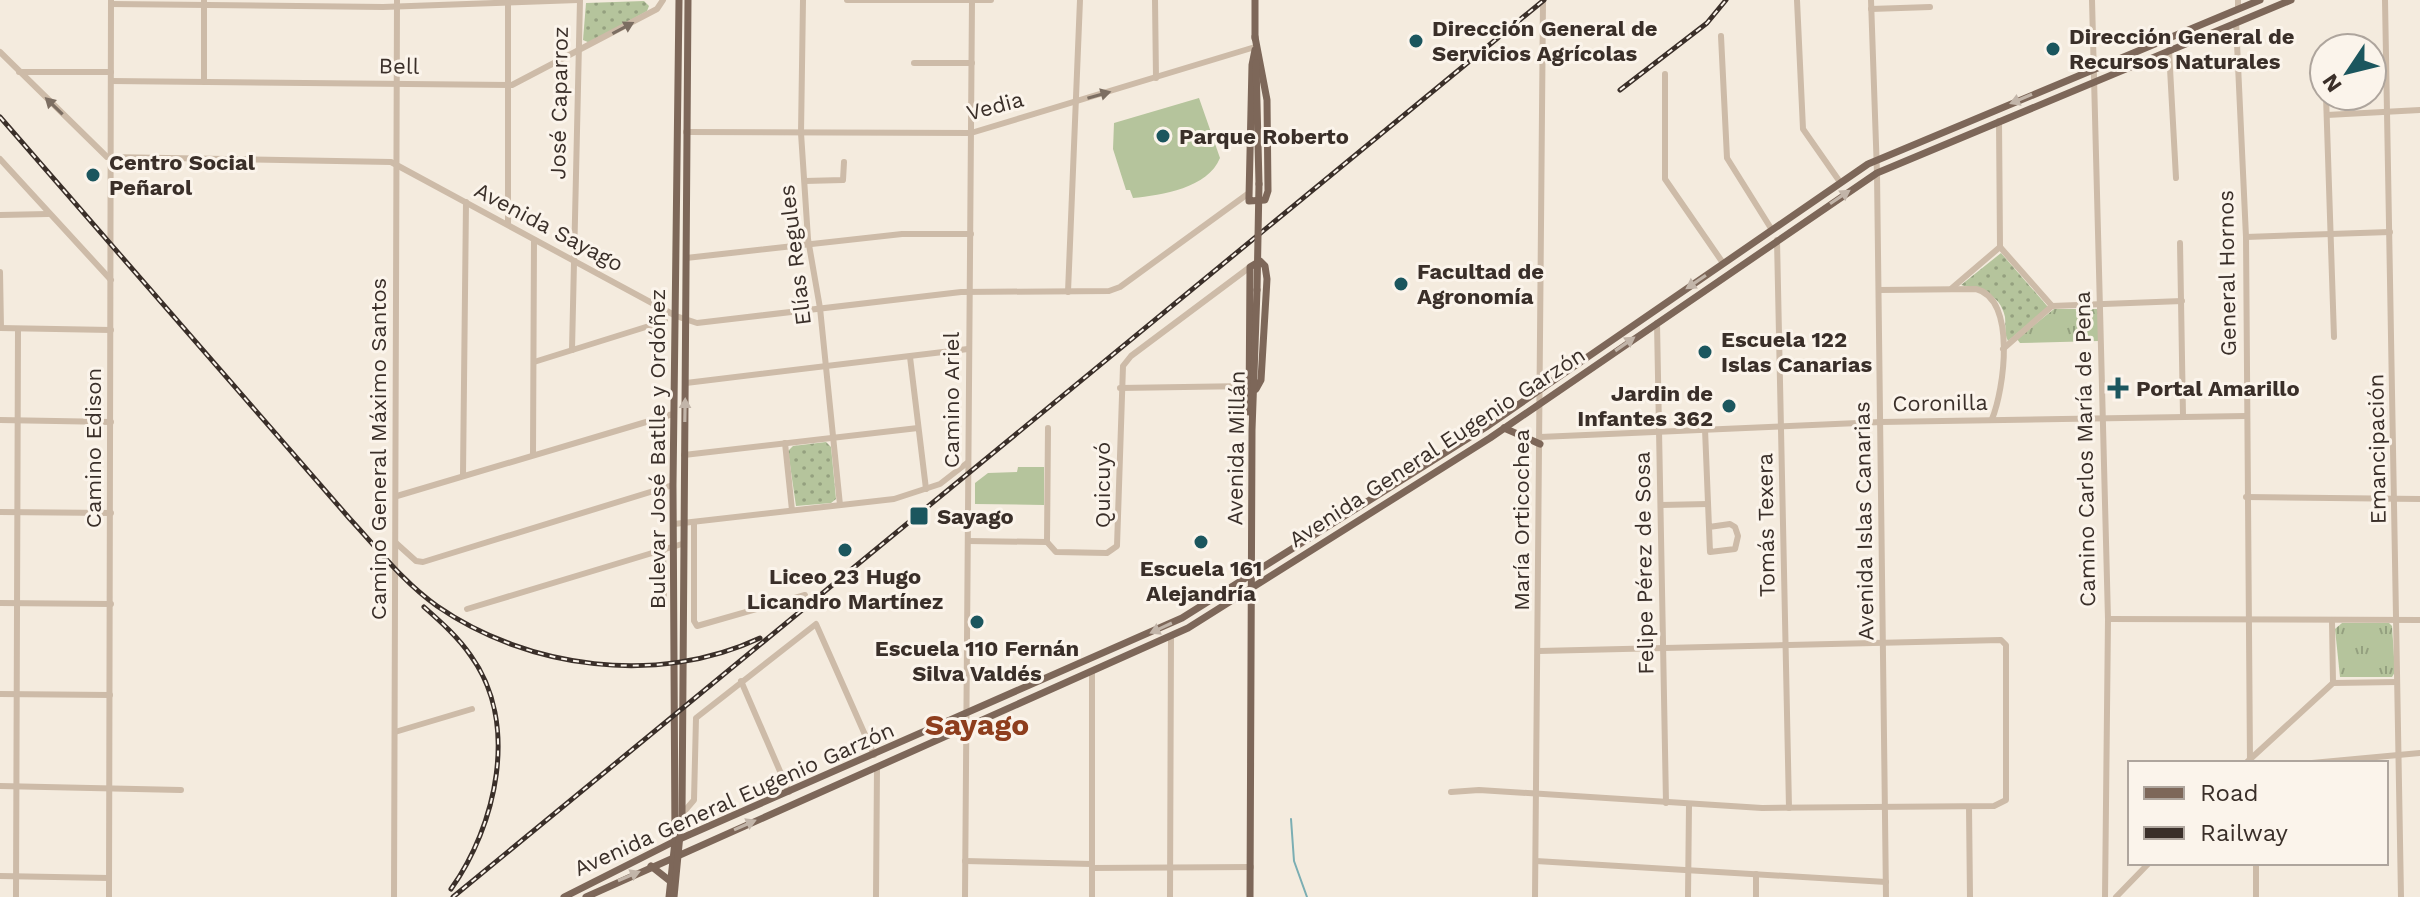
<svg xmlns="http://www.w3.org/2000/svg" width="2420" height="897" viewBox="0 0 2420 897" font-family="'Work Sans',sans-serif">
	<defs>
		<pattern id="grass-tufts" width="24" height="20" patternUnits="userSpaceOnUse" patternTransform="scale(2)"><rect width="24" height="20" fill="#b5c49c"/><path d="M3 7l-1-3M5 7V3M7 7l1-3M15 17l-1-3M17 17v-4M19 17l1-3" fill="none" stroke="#94a07f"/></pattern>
		<pattern id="park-dots" width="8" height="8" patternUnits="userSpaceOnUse" patternTransform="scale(2)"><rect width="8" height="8" fill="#b5c49c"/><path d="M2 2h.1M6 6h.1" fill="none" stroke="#94a07f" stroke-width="1.8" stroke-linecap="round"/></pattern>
	</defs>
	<rect width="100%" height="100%" fill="#f4ebde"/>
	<g fill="url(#grass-tufts)">
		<path d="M2054,309H2098V341L2020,343L2017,339Z"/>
		<path d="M2342,623H2389L2392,626L2395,672L2392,677H2340L2335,629Z"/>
	</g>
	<g fill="url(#park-dots)">
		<path d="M644,1L649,6L647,11L590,43L583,40L586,3Z"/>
		<path d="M2001,253L2048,307L2008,341C2004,334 2006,326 2005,317C2000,293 1980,290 1961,285Z"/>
		<path d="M826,442L831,447L836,499L831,503L796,506L788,451L793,446Z"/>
	</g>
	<g fill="#b5c49c">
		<path d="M1199,98L1220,158C1208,188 1162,195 1133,198L1130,190H1126L1113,149L1114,123Z"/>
		<path d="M1018,467H1044V505L975,504V483L988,473L1017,472Z"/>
	</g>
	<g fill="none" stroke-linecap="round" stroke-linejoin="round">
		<path stroke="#7baeb3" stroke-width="2" d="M1291,819L1294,861L1307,897"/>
		<g stroke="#cdbba8" stroke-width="6">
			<path d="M803,0L801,133L808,239L820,308L840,505"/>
			<path d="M847,0H991"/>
			<path d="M1155,0L1156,78"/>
			<path d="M1797,0L1803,129L1840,182"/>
			<path d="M1871,0L1877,173L1886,897"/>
			<path d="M2092,0L2108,619L2105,897"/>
			<path d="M2238,0V9"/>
			<path d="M2385,0L2401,897"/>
			<path d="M111,4L383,7L578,0"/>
			<path d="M1871,9L1930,7"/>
			<path d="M2236,22L2246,237L2250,763"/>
			<path d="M1721,36L1727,158L1772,230"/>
			<path d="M2169,50L2176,178"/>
			<path d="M0,52L107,157L391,162L676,316L697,323L961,292L1109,291L1120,287L1249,193"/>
			<path d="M914,63H972"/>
			<path d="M19,72H111"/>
			<path d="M1665,74V179L1723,263"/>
			<path d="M111,81L512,85L657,9L663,0"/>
			<path d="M204,82V0"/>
			<path d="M2326,96L2334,337"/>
			<path d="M2327,115L2420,110"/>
			<path d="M1999,121L2000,247"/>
			<path d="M686,132L971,133L1255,47"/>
			<path d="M0,159L111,280"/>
			<path d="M805,181L843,180L844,162"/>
			<path d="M0,215L48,214"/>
			<path d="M508,224V0"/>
			<path d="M2246,237L2390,232"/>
			<path d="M1777,240L1789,808"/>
			<path d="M2180,243L2183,415"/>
			<path d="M2000,247L2052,306L2182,301"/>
			<path d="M686,258L902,234H971"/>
			<path d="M0,272L1,328"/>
			<path d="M1952,288L2000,247"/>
			<path d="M1879,290L1976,289C2017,299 2004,390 1992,419"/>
			<path d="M1068,292L1080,0"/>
			<path d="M1657,323L1666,803"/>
			<path d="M0,328L111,330"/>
			<path d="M2003,349L2052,306"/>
			<path d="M572,350L580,0"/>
			<path d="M910,357L926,489"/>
			<path d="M534,362L665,321"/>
			<path d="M686,383L968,349"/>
			<path d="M1120,388L1248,386"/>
			<path d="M0,420L111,422"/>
			<path d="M1705,429L1710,552L1735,549L1738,536L1735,527L1730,524L1709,527"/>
			<path d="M1540,437L1881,422L2246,416"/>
			<path d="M785,443L792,510"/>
			<path d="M533,454L534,240"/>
			<path d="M684,455L918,428"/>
			<path d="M463,475L466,202"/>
			<path d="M397,496L673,414"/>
			<path d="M2246,497L2420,499"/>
			<path d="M1661,505L1708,504"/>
			<path d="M0,512L111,513"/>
			<path d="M694,523V621L697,626L805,595"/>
			<path d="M674,524L894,499L940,484L967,463"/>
			<path d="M968,541L1047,542"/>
			<path d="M1047,542L1056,552L1107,553L1117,546L1123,366L1131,356L1250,267"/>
			<path d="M1047,542L1048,428"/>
			<path d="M396,543L416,561L423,562L673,485"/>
			<path d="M663,547L664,605"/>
			<path d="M0,603L111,604"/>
			<path d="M467,609L682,544"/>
			<path d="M2108,619L2420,620"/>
			<path d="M2332,621L2333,683"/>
			<path d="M741,681L789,792"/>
			<path d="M0,694L110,695"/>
			<path d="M395,732L472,709"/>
			<path d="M2246,763L2333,683L2397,682"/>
			<path d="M2312,763L2420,753"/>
			<path d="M0,786L181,790"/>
			<path d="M1451,792L1479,790L1762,808L1994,806L2006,800V645L2001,640L1539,651"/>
			<path d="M1969,807L1970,897"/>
			<path d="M682,814L694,800L696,718L816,624L874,755"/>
			<path d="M965,861L1092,864"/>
			<path d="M1536,861L1886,882"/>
			<path d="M1092,868L1251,867"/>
			<path d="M0,876L109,878"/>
			<path d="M16,897L18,329"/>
			<path d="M109,897L111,0"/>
			<path d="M394,897L397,0"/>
			<path d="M876,897L877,767"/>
			<path d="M965,897L972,0"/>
			<path d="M1092,897V672"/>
			<path d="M1170,897L1171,636"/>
			<path d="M1535,897L1543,0"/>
			<path d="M1688,897L1689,805"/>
			<path d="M1756,897V874"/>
			<path d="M2116,897L2149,863"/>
			<path d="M2256,897V863"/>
		</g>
		<g stroke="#7d6759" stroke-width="7">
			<path d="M1255,37L1267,100L1268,191L1265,200L1249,201V197L1252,65L1255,50"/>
			<path d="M1255,38V0"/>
			<path d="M1256,63L1259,184"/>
			<path d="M1249,412L1250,267L1260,261L1265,266L1267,279L1261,380L1256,389"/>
			<path d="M1504,428L1540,444"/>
			<path d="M651,866L670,881"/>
			<path d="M564,897L675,841L1182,618L1486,427L1868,164L2260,0"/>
			<path d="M586,897L1188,628L1490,438L1877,173L2291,0"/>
			<path d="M669,897L675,841L673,485L679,0"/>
			<path d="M674,897L682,814L688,0"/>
			<path d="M1250,897L1252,430L1257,290"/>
		</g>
		<g stroke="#3a2f29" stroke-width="5">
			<g id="rail">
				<path d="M1620,90L1707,23L1726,0"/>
				<path d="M0,117L350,519C378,549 403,582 437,606C528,669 658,686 760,638"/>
				<path d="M424,607C441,622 458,637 471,656C520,724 496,826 451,889"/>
				<path d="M453,897L1544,0"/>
			</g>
		</g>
		<use href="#rail" stroke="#fbf4eb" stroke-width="2" stroke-dasharray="6" stroke-linecap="butt"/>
		<path stroke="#7d6759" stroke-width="7" d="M1257,290L1259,184"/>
	</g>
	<defs><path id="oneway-solid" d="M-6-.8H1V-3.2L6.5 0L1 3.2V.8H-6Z" transform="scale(2)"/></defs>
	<g fill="#7c6e62">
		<use href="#oneway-solid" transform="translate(623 28) rotate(-28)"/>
		<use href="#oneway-solid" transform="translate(1099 95) rotate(-16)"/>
		<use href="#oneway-solid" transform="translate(54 106) rotate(-136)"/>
	</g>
	<g fill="#c2b5a9">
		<use href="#oneway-solid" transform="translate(2021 99) rotate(157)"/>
		<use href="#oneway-solid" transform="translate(1840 197) rotate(-34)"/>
		<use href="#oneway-solid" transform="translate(1696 282) rotate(146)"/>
		<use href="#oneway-solid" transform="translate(1625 344) rotate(-35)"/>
		<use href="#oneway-solid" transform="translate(685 410) rotate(-89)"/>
		<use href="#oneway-solid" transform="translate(1161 628) rotate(155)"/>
		<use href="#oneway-solid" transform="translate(745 825) rotate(-24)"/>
		<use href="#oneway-solid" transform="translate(629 876) rotate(-23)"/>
	</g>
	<g fill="#1b565e" stroke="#fbf4eb" stroke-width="3">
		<circle cx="1416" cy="41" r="8"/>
		<circle cx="2053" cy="49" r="8"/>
		<circle cx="1163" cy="136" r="8"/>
		<circle cx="93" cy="175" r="8"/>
		<circle cx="1401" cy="284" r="8"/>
		<circle cx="1705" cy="352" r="8"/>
		<path d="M2114 376h8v8h8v8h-8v8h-8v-8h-8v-8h8z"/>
		<circle cx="1729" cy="406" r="8"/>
		<rect x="909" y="506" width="20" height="20" rx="4"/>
		<circle cx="1201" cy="542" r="8"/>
		<circle cx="845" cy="550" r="8"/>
		<circle cx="977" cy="622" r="8"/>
	</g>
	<g text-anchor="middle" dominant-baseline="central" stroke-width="6" stroke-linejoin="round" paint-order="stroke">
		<g font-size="22" font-weight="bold" fill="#3a2f29" stroke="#fbf4eb" text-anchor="start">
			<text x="1432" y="28">Dirección General de<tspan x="1432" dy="25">Servicios Agrícolas</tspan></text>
			<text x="2069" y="36">Dirección General de<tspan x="2069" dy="25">Recursos Naturales</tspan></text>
			<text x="1179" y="136">Parque Roberto</text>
			<text x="109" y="162">Centro Social<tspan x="109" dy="25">Peñarol</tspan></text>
			<text x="1417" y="271">Facultad de<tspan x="1417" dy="25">Agronomía</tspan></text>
			<text x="1721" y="339">Escuela 122<tspan x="1721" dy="25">Islas Canarias</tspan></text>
			<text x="2136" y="388">Portal Amarillo</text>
			<text x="1713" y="393" text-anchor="end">Jardin de<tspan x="1713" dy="25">Infantes 362</tspan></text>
			<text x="937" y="516">Sayago</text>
			<text x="1201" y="568" text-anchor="middle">Escuela 161<tspan x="1201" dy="25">Alejandría</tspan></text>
			<text x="845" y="576" text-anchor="middle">Liceo 23 Hugo<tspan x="845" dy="25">Licandro Martínez</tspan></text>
			<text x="977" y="648" text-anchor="middle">Escuela 110 Fernán<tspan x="977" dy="25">Silva Valdés</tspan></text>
		</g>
		<g font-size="22" fill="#3a2f29" stroke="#fbf4eb">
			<text transform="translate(399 66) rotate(1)">Bell</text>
			<text transform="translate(559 103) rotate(-89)">José Caparroz</text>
			<text transform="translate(995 106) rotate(-15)">Vedia</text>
			<text transform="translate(549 227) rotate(28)">Avenida Sayago</text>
			<text transform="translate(795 255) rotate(-97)">Elías Regules</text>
			<text transform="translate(2227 273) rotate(-91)">General Hornos</text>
			<text transform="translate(951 400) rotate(-90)">Camino Ariel</text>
			<text transform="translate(1940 403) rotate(-1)">Coronilla</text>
			<text transform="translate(1437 447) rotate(-33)">Avenida General Eugenio Garzón</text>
			<text transform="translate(93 448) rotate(-90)">Camino Edison</text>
			<text transform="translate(1236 448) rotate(-89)">Avenida Millán</text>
			<text transform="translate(378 449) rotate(-90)">Camino General Máximo Santos</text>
			<text transform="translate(657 449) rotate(-90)">Bulevar José Batlle y Ordóñez</text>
			<text transform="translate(2085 449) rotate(-91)">Camino Carlos María de Pena</text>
			<text transform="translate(2377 449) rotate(-91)">Emancipación</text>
			<text transform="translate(1102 485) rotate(-90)">Quicuyó</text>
			<text transform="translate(1521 520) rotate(-90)">María Orticochea</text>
			<text transform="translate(1864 521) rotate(-91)">Avenida Islas Canarias</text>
			<text transform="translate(1766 525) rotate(-91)">Tomás Texera</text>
			<text transform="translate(1644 563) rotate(-91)">Felipe Pérez de Sosa</text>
			<text transform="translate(734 799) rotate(-24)">Avenida General Eugenio Garzón</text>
		</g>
		<g font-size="30" font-weight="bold" fill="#8e3e1d" stroke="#fbf4eb">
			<text x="977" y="724">Sayago</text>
		</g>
	</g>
	<rect x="2128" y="761" width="260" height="104" fill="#fbf4eb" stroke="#aea59d" stroke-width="2"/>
	<rect x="2144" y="787" width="40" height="12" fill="#7d6759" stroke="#aea59d" stroke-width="2"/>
	<text x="2200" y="801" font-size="24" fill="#3a2f29">Road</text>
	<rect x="2144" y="827" width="40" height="12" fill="#3a2f29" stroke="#aea59d" stroke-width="2"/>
	<text x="2200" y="841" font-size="24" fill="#3a2f29">Railway</text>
	<g transform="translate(2348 72) rotate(235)"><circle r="38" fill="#fbf4eb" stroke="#aea59d" stroke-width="2"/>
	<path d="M0-6L14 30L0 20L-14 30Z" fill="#1b565e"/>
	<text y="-12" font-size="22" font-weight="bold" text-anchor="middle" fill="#3a2f29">N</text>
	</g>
</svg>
